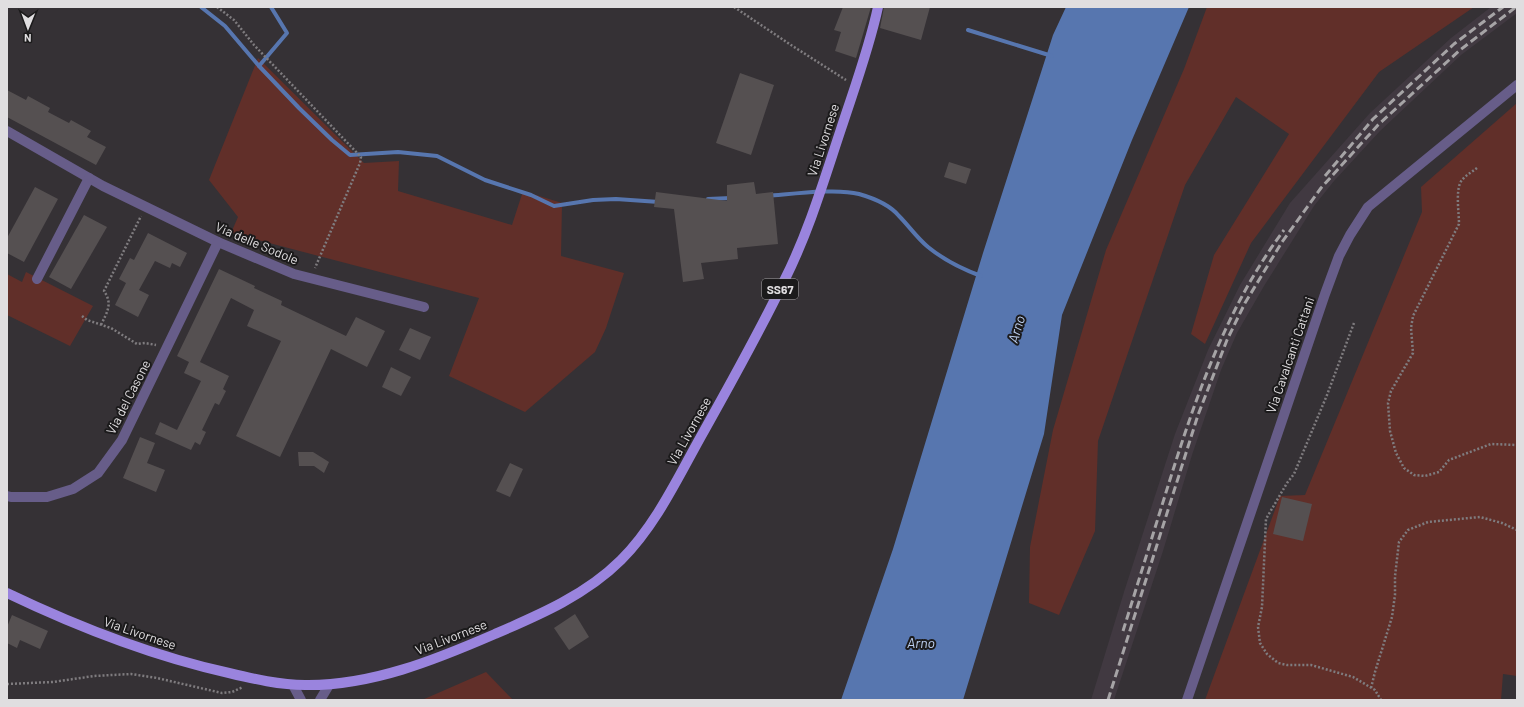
<svg xmlns="http://www.w3.org/2000/svg" width="1524" height="707" viewBox="0 0 1524 707" font-family="Barlow,sans-serif">
	<rect width="100%" height="100%" fill="#353135"/>
	<path fill="#413941" d="M1491,7H1517V13L1461,55L1380,131L1334,181L1314,206L1264,286L1237,333L1221,370L1192,455L1163,551L1114,700H1091L1124,592L1175,434L1208,350L1240,285L1290,203L1370,113L1451,38Z"/>
	<g fill="#612f29">
		<path d="M1207,7H1474L1379,72L1251,243L1205,344L1191,334L1214,255L1289,134L1236,97L1185,185L1098,441L1095,531L1059,615L1029,603L1030,547L1053,430L1106,250L1184,69Z"/>
		<path d="M258,58L364,163L399,161L398,191L512,225L523,191L562,203L561,256L624,273L606,328L595,352L525,412L449,376L479,298L231,233L238,217L209,180Z"/>
		<path d="M1517,103V676L1503,674L1501,700H1205L1280,496L1305,495L1422,212L1421,187Z"/>
		<path d="M26,272L93,306L70,346L7,315V274L22,282Z"/>
		<path d="M486,672L513,700H422Z"/>
	</g>
	<path fill="#5776af" d="M1066,7H1189L1132,140L1062,315L1044,434L963,700H841L893,549L983,253L1053,35Z"/>
	<g fill="none" stroke-linecap="round" stroke-linejoin="round">
		<g stroke="#5776af" stroke-width="4">
			<path d="M201,7L225,26L259,66L299,108L332,140L350,155L398,152L437,156L485,180L531,195L554,206L593,200L616,199L659,202"/>
			<path d="M968,30L1052,56"/>
			<path d="M259,66L287,33L271,7"/>
			<path d="M768,196C793,194 836,188 859,194C873,198 890,205 899,216C909,226 917,238 928,247C944,260 962,269 981,276"/>
			<path d="M708,199L731,198"/>
		</g>
	</g>
	<g fill="#555051">
		<path d="M843,7H871L856,58L835,51L841,32L834,30Z"/>
		<path d="M884,7H930L921,40L880,28Z"/>
		<path d="M740,73L774,85L751,155L716,143Z"/>
		<path d="M7,90L26,100L28,96L50,108L48,112L69,123L71,120L91,131L87,137L106,147L96,165L7,117Z"/>
		<path d="M949,162L971,169L966,184L944,177Z"/>
		<path d="M754,182L756,194L773,192L778,244L737,248L738,259L701,263L704,279L683,282L674,209L654,207L656,192L727,201V185Z"/>
		<path d="M35,187L58,199L24,262L7,253V238Z"/>
		<path d="M84,215L107,227L71,289L49,277Z"/>
		<path d="M148,233L187,253L180,267L172,263L170,268L155,261L139,290L149,295L138,317L115,305L126,283L119,279L130,258L134,260Z"/>
		<path d="M219,269L255,286L254,288L282,301L281,305L346,336L356,317L385,331L367,367L331,349L280,457L236,436L281,341L247,326L254,310L231,298L200,362L229,376L223,389L226,391L219,405L215,403L202,430L206,432L200,445L195,442L191,450L155,434L160,422L177,430L201,381L184,373L189,362L177,356Z"/>
		<path d="M410,328L431,337L420,360L399,350Z"/>
		<path d="M391,367L411,377L401,396L382,387Z"/>
		<path d="M140,437L155,443L147,463L165,470L156,492L123,478Z"/>
		<path d="M298,452H313L329,462L324,473L314,466H299Z"/>
		<path d="M510,463L523,469L510,497L496,491Z"/>
		<path d="M1282,497L1312,504L1303,541L1273,534Z"/>
		<path d="M575,614L589,637L569,650L554,628Z"/>
		<path d="M12,615L48,631L40,649L20,640L17,648L7,643V627Z"/>
	</g>
	<g fill="none" stroke-linecap="round" stroke-linejoin="round">
		<g stroke="#7f7c7f" stroke-width="2.5" stroke-dasharray="2 2" stroke-linecap="butt">
			<path d="M217,7L234,20L254,45L361,157L360,163L315,268"/>
			<path d="M734,7L791,45L846,80"/>
			<path d="M1477,168C1472,172 1466,175 1462,180C1455,188 1459,213 1459,224L1413,316L1411,328L1413,353L1391,391L1388,403L1390,431L1396,453L1404,468L1414,475L1425,476L1439,472L1449,460L1491,444L1517,445"/>
			<path d="M82,316L87,320L111,328L137,344L145,343L156,345"/>
			<path d="M1354,323L1327,395L1294,474L1287,483L1266,519L1262,607L1258,627L1260,643L1267,654L1278,663L1287,665H1311L1353,677L1375,690L1381,700"/>
			<path d="M101,325C107,312 113,304 104,291L141,216"/>
			<path d="M7,684L53,682L94,676L131,674L157,678L222,693L232,692L243,687"/>
			<path d="M1371,688L1375,672L1392,617L1395,595V576L1399,542L1408,530L1428,522L1480,517L1502,523L1517,530"/>
		</g>
		<g stroke="#675d89" stroke-width="10">
			<path d="M7,131L103,186L218,242L294,274L424,307"/>
			<path d="M37,279L89,178"/>
			<path d="M7,496L11,497H47L73,489L98,473L122,440L218,242"/>
			<path d="M293,685L301,700"/>
			<path d="M320,700L329,685"/>
			<path d="M1187,700L1325,294L1339,256L1350,235L1368,207L1517,85"/>
		</g>
		<path stroke="#9a84de" stroke-width="10" d="M7,593C78,627 152,656 229,673C254,679 280,685 305,685C371,686 435,660 495,634C539,615 586,595 621,560C657,524 679,475 704,431C732,381 760,331 785,279C809,231 824,180 841,129C854,89 869,49 878,7"/>
		<g stroke="#a6a4a6" stroke-width="3" stroke-dasharray="8 4" stroke-linecap="butt">
			<path d="M1325,176L1373,119L1454,44L1503,7"/>
			<path d="M1123,631C1138,583 1153,534 1168,486C1196,396 1227,306 1284,230"/>
			<path d="M1108,700L1198,415L1227,340L1245,303L1282,242L1321,188L1378,125L1460,50L1516,7"/>
		</g>
	</g>
	<g text-anchor="middle" dominant-baseline="central" stroke-width="4" stroke-linejoin="round" paint-order="stroke">
		<rect fill="#1b1a1b" stroke="#a5a3a5" stroke-width="1" x="762" y="279" width="36" height="20" rx="3"/>
		<g font-size="12" font-weight="bold" fill="#e0dee0">
			<text x="780" y="289">SS67</text>
		</g>
		<g font-size="13" fill="#e0dee0" stroke="#1b1a1b">
			<text transform="translate(823 140) rotate(-72)">Via Livornese</text>
			<text transform="translate(257 243) rotate(23)">Via delle Sodole</text>
			<text transform="translate(1290 355) rotate(-71)">Via Cavalcanti Cattani</text>
			<text transform="translate(128 397) rotate(-63)">Via del Casone</text>
			<text transform="translate(689 431) rotate(-61)">Via Livornese</text>
			<text transform="translate(140 633) rotate(19)">Via Livornese</text>
			<text transform="translate(451 637) rotate(-21)">Via Livornese</text>
		</g>
		<g font-size="14" font-style="italic" fill="#bdd0f1" stroke="#1b1a1b">
			<text transform="translate(1016 329) rotate(-73)">Arno</text>
			<text x="921" y="642">Arno</text>
		</g>
	</g>
	<rect width="1524" height="707" fill="none" stroke="#e0dee0" stroke-width="16"/>
	<g transform="translate(28 28) rotate(181)" stroke="#1b1a1b" stroke-width="3" paint-order="stroke">
	<path d="M0-3L7 15L0 10L-7 15Z" fill="#e0dee0"/>
	<text y="-6" font-size="11" font-weight="bold" text-anchor="middle" fill="#e0dee0">N</text>
	</g>
</svg>
